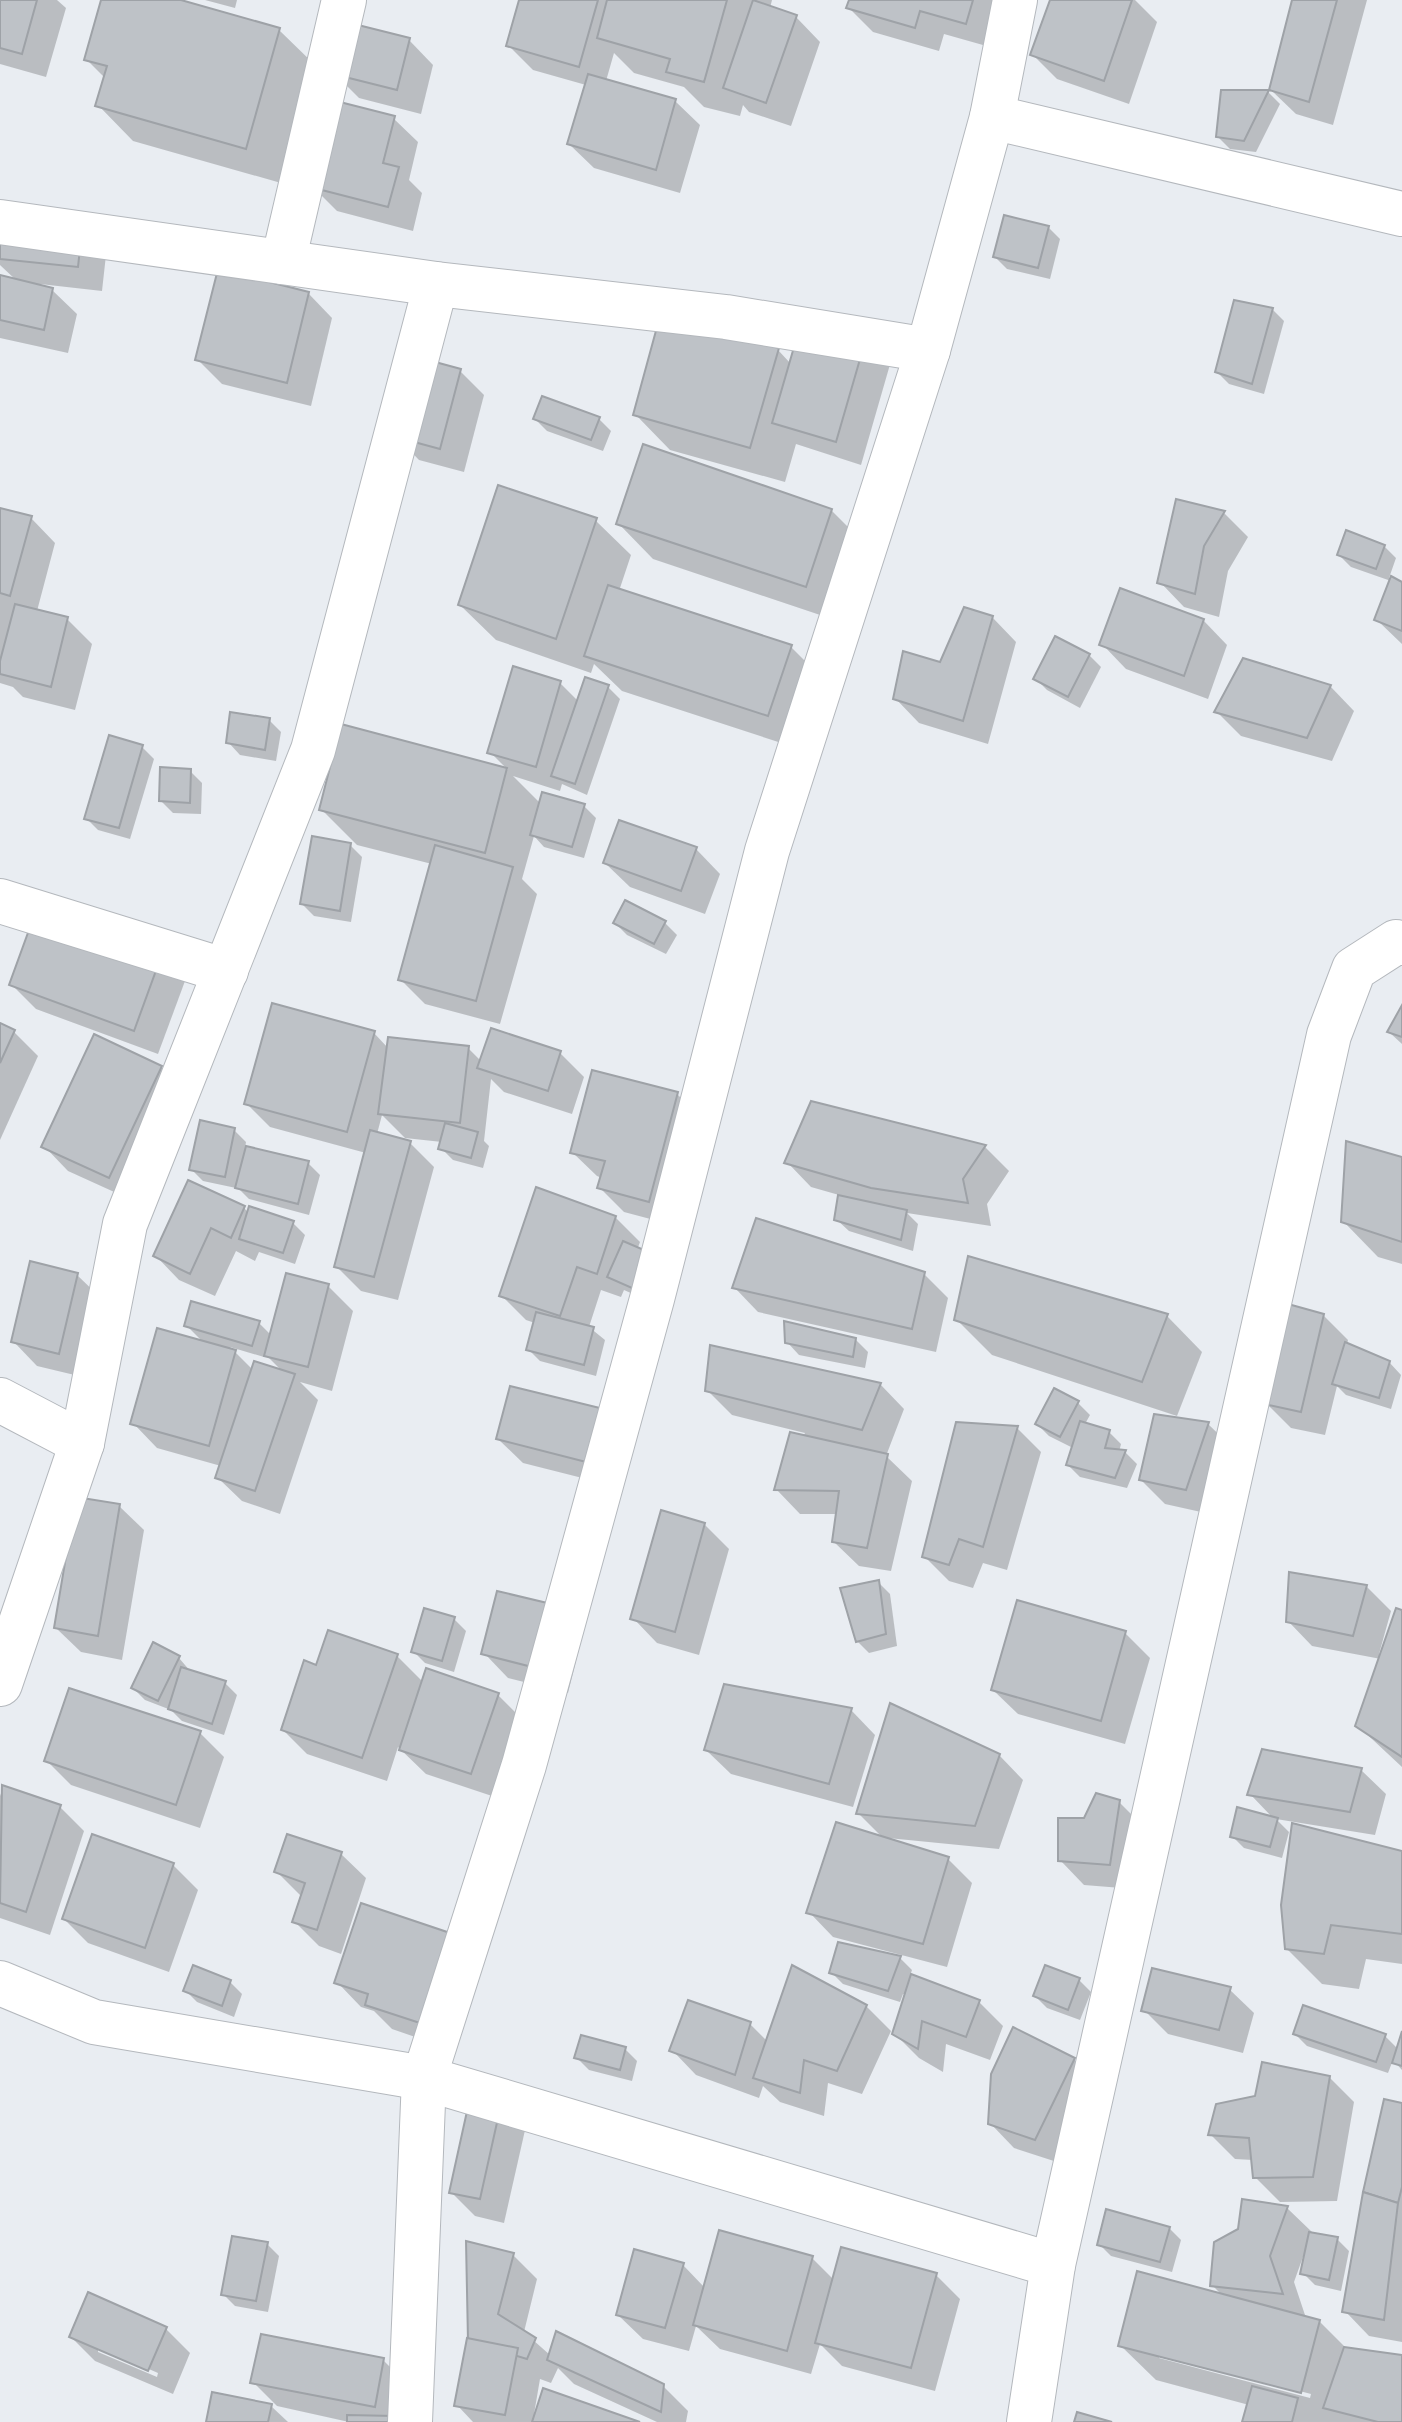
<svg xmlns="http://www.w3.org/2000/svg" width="1402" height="2422" viewBox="0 0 1402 2422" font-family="Helvetica,sans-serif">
	<rect width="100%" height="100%" fill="#e9edf2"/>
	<g fill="#0003" fill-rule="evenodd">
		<path d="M0,0H57L66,8L46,77L0,64Z"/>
		<path d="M103,0H174L279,30L315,65L281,183L133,141L98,105L105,78L86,59Z"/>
		<path d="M205,0H237L235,8Z"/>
		<path d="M521,0H772L770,8L796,17L820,42L791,126L749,112L743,105L740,116L704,107L684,87L634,73L614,53L606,81L675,101L700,125L680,193L594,168L569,144L586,85L533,70L508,45Z"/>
		<path d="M851,0H1004L990,47L944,34L939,51L873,32L848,7Z"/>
		<path d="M1052,0H1135L1157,22L1129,104L1057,79L1033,55Z"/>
		<path d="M1294,0H1367L1333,125L1296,114L1271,90Z"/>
		<path d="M409,40L433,65L421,114L359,98L335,74Z"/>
		<path d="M1223,92H1268L1280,104L1256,152L1230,149L1218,137Z"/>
		<path d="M393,118L418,142L409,180L422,193L413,231L337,211L312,186Z"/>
		<path d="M0,214L107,246L102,291L40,284V287L52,290L77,314L68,353L0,338V278L17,281L0,265Z"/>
		<path d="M1048,227L1060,239L1050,279L1007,269L995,257Z"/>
		<path d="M308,293L332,318L311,406L222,384L197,359Z"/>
		<path d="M1272,309L1284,321L1264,394L1229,384L1217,372Z"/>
		<path d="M804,319L891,361L861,465L796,444L785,482L670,450L635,414L778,350L791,364Z"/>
		<path d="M460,371L484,395L464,472L419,460L395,435Z"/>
		<path d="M535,419H599L611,431L603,451L547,431Z"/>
		<path d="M0,510L31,518L55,543L37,611L67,619L92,644L75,710L23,697L13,687L0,683Z"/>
		<path d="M831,510L867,546L841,622L653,559L618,523Z"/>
		<path d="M1224,513L1248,537L1228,571L1219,617L1184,607L1160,582Z"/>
		<path d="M595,520L631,555L619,591L791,647L826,682L803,750L622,691L594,664L591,673L496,640L460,605Z"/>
		<path d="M1384,546L1396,558L1389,578L1402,584V644L1377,620L1391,581L1351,567L1339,555Z"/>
		<path d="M992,617L1016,642L988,744L919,723L895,698L941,665Z"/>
		<path d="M1203,620L1227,645L1208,699L1126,669L1102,644Z"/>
		<path d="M1089,655L1101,667L1080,708L1047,690L1035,678Z"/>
		<path d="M560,683L579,702L608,687L620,699L587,795L562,784L560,791L513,776L541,804L584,806L596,818L584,858L544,847L534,836L522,879L537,894L500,1024L425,1004L400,979L432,864L357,845L321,809L343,727L508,770L490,752Z"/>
		<path d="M1330,686L1354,711L1332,761L1241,736L1217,712Z"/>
		<path d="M269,720L281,732L276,761L240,755L228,742Z"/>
		<path d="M142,747L154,759L130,839L98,830L86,818Z"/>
		<path d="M190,771L202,783L201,814L173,813L161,801Z"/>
		<path d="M350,845L362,857L351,922L314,916L302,904Z"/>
		<path d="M696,849L720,874L705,914L630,887L605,863Z"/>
		<path d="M626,902L665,923L677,935L666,954L627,935L615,923Z"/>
		<path d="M161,956L185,981L158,1054L36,1009L11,984Z"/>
		<path d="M1402,1009V1044L1389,1032Z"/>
		<path d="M0,1025L14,1032L38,1056L0,1140Z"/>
		<path d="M374,1033L388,1048H468L482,1062L560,1053L584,1077L572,1114L504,1092L491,1079L484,1141L489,1146L483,1168L453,1160L441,1148L442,1142L405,1138L382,1115L377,1134L410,1143L434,1167L398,1300L361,1291L336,1266L366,1153L270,1127L246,1103Z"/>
		<path d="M160,1067L185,1092L134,1201L68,1171L44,1146Z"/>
		<path d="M677,1094L701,1118L673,1225L624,1212L600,1188L602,1178L597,1176L572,1152Z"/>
		<path d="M234,1130L246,1142L245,1148L308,1163L320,1175L309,1215L249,1199L236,1186V1188L203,1181L191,1169Z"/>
		<path d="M985,1147L1009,1171L987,1204L991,1226L907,1213L918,1224L913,1251L849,1231L836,1219L839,1195L811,1187L787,1162Z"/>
		<path d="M1402,1159V1264L1378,1257L1343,1221Z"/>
		<path d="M244,1208L249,1213L293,1223L305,1235L295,1264L259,1252L255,1261L236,1251L215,1296L179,1280L155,1255Z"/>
		<path d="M615,1217L640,1242L637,1250L653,1303L624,1290L621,1297L601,1290L589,1327L605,1340L596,1376L540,1361L528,1349L535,1323L526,1320L501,1295Z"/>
		<path d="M924,1274L948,1298L936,1352L758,1312L734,1287Z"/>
		<path d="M77,1275L102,1299L83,1377L37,1366L13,1341Z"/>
		<path d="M328,1286L353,1311L332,1391L300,1382L318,1400L280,1514L242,1501L217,1477L221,1466L157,1448L133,1423L204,1343L186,1325L259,1323L271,1335ZM230,1347L264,1357L265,1354L284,1373L253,1370Z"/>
		<path d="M1323,1315L1348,1340L1347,1344L1389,1362L1401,1375L1391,1409L1346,1395L1337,1386L1325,1435L1291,1428L1266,1403Z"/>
		<path d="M1167,1316L1202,1352L1177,1416L992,1355L956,1319Z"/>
		<path d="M856,1340L868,1352L865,1368L799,1355L787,1342Z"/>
		<path d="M880,1384L904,1409L886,1456L912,1481L891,1571L859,1566L834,1542L838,1514H800L776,1489L805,1433L732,1415L708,1391Z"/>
		<path d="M511,1388L618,1487L523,1463L498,1439Z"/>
		<path d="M1055,1391L1078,1403L1090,1415L1085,1424L1109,1432L1121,1444L1119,1452H1125L1137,1464L1127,1488L1080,1477L1068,1465L1073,1448L1049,1436L1037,1424Z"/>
		<path d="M1155,1416L1208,1424L1233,1448L1210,1514L1165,1504L1141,1480Z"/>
		<path d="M1017,1428L1041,1452L1007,1570L983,1563L973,1588L949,1581L925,1557Z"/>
		<path d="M119,1506L144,1530L122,1660L81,1652L56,1628Z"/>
		<path d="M704,1524L729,1549L699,1655L657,1643L633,1618Z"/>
		<path d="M878,1582L890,1594L897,1646L869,1653L857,1641Z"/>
		<path d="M1366,1586L1391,1611L1379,1654L1382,1655L1402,1612V1767L1357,1725L1381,1659L1312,1646L1288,1621Z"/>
		<path d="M454,1619L466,1631L454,1672L425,1663L413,1651Z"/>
		<path d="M583,1633L568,1693L508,1678L484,1653Z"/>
		<path d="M1125,1633L1150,1658L1125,1744L1018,1714L993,1690Z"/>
		<path d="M154,1645L179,1658L191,1672L225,1683L237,1695L224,1735L182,1721L171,1710L145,1700L133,1688Z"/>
		<path d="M397,1656L423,1682L498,1695L522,1719L495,1797L426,1774L398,1747L387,1781L307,1754L283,1730L317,1668Z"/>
		<path d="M851,1710L875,1735L853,1807L731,1774L706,1750Z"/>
		<path d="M200,1733L224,1757L200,1828L71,1785L47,1761Z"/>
		<path d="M999,1755L1023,1780L999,1849L888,1838V1840L948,1859L972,1883L947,1967L833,1937L809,1912L884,1839L858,1813Z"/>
		<path d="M1361,1770L1386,1794L1375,1835L1276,1819L1289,1832L1282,1858L1244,1848L1232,1836L1274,1819L1250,1794Z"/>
		<path d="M3,1788L60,1807L84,1831L50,1935L0,1918V1796Z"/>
		<path d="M1119,1802L1144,1827L1134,1889L1084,1885L1060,1860L1085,1820Z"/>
		<path d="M288,1836L341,1854L366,1878L341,1954L319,1946L294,1921L302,1897L277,1872Z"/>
		<path d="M1402,1853V1964L1366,1959L1359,1989L1322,1984L1287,1949Z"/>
		<path d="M173,1865L198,1890L169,1972L88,1943L64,1919Z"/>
		<path d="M363,1906L450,2049L392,2029L374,2011L361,2007L337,1982Z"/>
		<path d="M898,1956L912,1970L910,1976L979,2002L1003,2026L990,2060L946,2044L943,2072L919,2058L894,2033L906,1995L903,1994L900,2002L843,1984L831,1972Z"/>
		<path d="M1079,1980L1091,1992L1080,2020L1047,2008L1035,1996Z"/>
		<path d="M230,1982L242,1994L234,2017L197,2002L185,1990Z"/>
		<path d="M1229,1989L1254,2013L1243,2053L1168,2034L1144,2010Z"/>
		<path d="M866,2006L891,2031L862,2094L828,2083L824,2116L780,2102L763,2086L759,2098L696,2075L672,2050L750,2024L768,2042Z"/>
		<path d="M1295,2034L1385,2036L1398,2049L1402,2037V2070L1393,2060L1388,2073L1307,2046Z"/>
		<path d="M625,2049L637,2061L632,2081L589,2070L577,2058Z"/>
		<path d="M1074,2060L1098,2084L1060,2163L1014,2148L990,2123Z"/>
		<path d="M1329,2077L1354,2102L1337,2201L1280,2202L1255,2177L1253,2160L1235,2159L1210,2134Z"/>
		<path d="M474,2086L528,2117L504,2223L475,2216L451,2192Z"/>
		<path d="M1402,2105V2342L1369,2336L1345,2311Z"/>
		<path d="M1244,2201L1287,2208L1312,2232L1311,2234L1337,2239L1349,2251L1341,2291L1315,2285L1303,2273L1306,2255L1304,2254L1294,2282L1306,2318L1319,2321L1347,2349L1402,2358V2422H1244L1249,2405L1156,2380L1120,2345L1223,2296L1212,2285L1239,2230ZM1159,2354L1311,2394L1310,2398L1159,2358Z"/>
		<path d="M1169,2228L1181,2240L1172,2272L1111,2256L1099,2244Z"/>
		<path d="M267,2244L279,2256L268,2312L235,2306L223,2294Z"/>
		<path d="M513,2255L537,2279L524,2332L550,2355L663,2386L688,2411L686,2422H657L574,2384L558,2368L551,2383L540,2379L534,2414L634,2422H473L457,2405Z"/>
		<path d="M812,2258L834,2280L936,2275L960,2299L935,2391L842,2366L820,2344L811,2374L720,2349L696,2326L689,2351L643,2339L618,2315L683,2265L705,2288Z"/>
		<path d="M166,2329L190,2353L173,2394L95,2361L71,2337ZM98,2347L158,2373L157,2377L98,2352Z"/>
		<path d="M383,2360L408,2385L401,2422H349L277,2406L253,2382Z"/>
		<path d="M271,2406L288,2422H208Z"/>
	</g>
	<g fill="#bec2c7" stroke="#9ea2a7" stroke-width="2">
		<path d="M0,0H37L22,54L0,48Z"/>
		<path d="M101,0H181L280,28L246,149L95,106L107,66L84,60Z"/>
		<path d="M519,0H598L579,67L506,46Z"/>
		<path d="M607,0H727L704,82L666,72L670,59L597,38Z"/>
		<path d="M753,0L797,15L766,103L723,88Z"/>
		<path d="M849,0H973L966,24L920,11L915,28L846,8Z"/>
		<path d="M1050,0H1132L1104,81L1030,55Z"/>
		<path d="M1292,0H1337L1309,102L1269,90Z"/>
		<path d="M346,22L410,38L397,90L333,74Z"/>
		<path d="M588,74L676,99L656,170L567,144Z"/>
		<path d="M1221,90H1269L1244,141L1216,137Z"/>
		<path d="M332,100L395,116L383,163L399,167L388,207L310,187Z"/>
		<path d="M0,212L83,220L78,267L0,259Z"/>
		<path d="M1004,215L1049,226L1038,268L993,257Z"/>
		<path d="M218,269L309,292L287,383L195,360Z"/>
		<path d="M0,275L53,288L44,330L0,320Z"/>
		<path d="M1234,300L1273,308L1252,384L1215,372Z"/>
		<path d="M660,316L779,348L750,448L633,415Z"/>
		<path d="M803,316L867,335L836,442L772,423Z"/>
		<path d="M413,356L461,369L440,449L392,436Z"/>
		<path d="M542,396L600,417L591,440L533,419Z"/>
		<path d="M643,444L832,509L806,587L616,524Z"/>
		<path d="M498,485L597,518L556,639L458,605Z"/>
		<path d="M1176,499L1225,511L1204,546L1195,594L1157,583Z"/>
		<path d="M0,508L32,516L10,596L0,593Z"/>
		<path d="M1346,530L1385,545L1376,569L1337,555Z"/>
		<path d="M1391,576L1402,582V631L1374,620Z"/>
		<path d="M608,585L792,645L768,716L584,656Z"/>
		<path d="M1120,588L1204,619L1184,676L1099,645Z"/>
		<path d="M15,604L68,617L51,687L0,674V661Z"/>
		<path d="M964,607L993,616L963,721L893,699L903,651L940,662Z"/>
		<path d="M1055,636L1090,654L1068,697L1033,679Z"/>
		<path d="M1243,658L1331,685L1307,738L1214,712Z"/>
		<path d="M513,666L561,681L536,767L487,753Z"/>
		<path d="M585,677L609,685L575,784L551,776Z"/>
		<path d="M230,712L270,718L265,750L226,743Z"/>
		<path d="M341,724L507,768L485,853L319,810Z"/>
		<path d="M109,735L143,745L119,828L84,819Z"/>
		<path d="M160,767L191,769L190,803L159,801Z"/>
		<path d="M542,792L585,804L572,847L530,835Z"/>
		<path d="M619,820L697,847L681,891L603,863Z"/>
		<path d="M312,836L351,843L340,911L300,904Z"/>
		<path d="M435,845L513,867L476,1001L398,980Z"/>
		<path d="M625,900L666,921L654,944L613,923Z"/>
		<path d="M37,908L162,954L134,1031L9,985Z"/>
		<path d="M272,1003L375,1031L347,1132L244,1104Z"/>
		<path d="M1402,1005V1037L1387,1032Z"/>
		<path d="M0,1023L15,1030L0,1063Z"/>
		<path d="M491,1028L561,1051L548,1091L477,1068Z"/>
		<path d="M94,1034L162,1066L109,1178L41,1147Z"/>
		<path d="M388,1037L469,1046L460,1123L378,1114Z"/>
		<path d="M592,1070L678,1092L649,1202L597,1188L605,1161L570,1153Z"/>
		<path d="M811,1101L986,1145L963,1179L968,1203L871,1188L784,1163Z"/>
		<path d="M200,1120L235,1128L225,1177L189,1170Z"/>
		<path d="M445,1123L478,1132L471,1158L438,1149Z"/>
		<path d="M370,1130L411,1141L374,1277L334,1267Z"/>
		<path d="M1346,1141L1402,1157V1242L1341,1222Z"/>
		<path d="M246,1146L309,1161L298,1204L235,1188Z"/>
		<path d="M188,1180L245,1206L231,1238L211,1228L190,1274L153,1256Z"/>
		<path d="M536,1187L616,1216L597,1274L577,1267L560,1316L499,1296Z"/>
		<path d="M838,1195L907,1210L901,1240L834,1220Z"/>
		<path d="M249,1206L294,1221L283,1253L239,1239Z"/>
		<path d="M756,1218L925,1272L912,1329L732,1288Z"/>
		<path d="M623,1241L658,1256L641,1292L607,1277Z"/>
		<path d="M968,1256L1168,1314L1142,1382L954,1320Z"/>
		<path d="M30,1261L78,1273L59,1354L11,1342Z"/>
		<path d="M286,1273L329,1284L308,1367L264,1356Z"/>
		<path d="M191,1301L260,1321L252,1346L184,1326Z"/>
		<path d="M1288,1304L1324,1314L1301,1412L1264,1404Z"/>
		<path d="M536,1312L594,1327L584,1365L526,1350Z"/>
		<path d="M784,1321L856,1338L853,1357L785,1343Z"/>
		<path d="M157,1328L236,1350L209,1446L130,1424Z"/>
		<path d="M1345,1342L1390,1361L1379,1398L1332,1384Z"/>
		<path d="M710,1345L881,1383L862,1430L705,1391Z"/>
		<path d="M254,1361L295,1374L255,1491L215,1478Z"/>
		<path d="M510,1386L608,1410L594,1464L496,1439Z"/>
		<path d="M1054,1388L1079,1401L1060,1437L1035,1424Z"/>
		<path d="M1154,1414L1209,1422L1186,1490L1139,1480Z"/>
		<path d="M1080,1421L1110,1430L1105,1448L1126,1450L1115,1478L1066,1465Z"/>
		<path d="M956,1422L1018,1426L983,1547L959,1539L949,1565L922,1557Z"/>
		<path d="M790,1432L888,1454L867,1548L832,1542L839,1491L774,1490Z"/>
		<path d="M76,1497L120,1504L98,1636L54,1628Z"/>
		<path d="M661,1510L705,1523L675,1632L630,1619Z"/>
		<path d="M1289,1572L1367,1585L1353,1636L1286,1622Z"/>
		<path d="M879,1580L886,1634L856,1642L840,1588Z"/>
		<path d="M497,1591L560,1606L544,1670L481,1654Z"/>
		<path d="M1017,1600L1126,1631L1101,1721L991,1690Z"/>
		<path d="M424,1608L455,1617L442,1661L411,1652Z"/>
		<path d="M1396,1608L1402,1610V1757L1355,1726Z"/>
		<path d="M328,1630L398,1654L362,1758L281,1730L304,1660L316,1665Z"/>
		<path d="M153,1642L180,1656L158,1701L131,1688Z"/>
		<path d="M181,1667L226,1681L212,1724L168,1709Z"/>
		<path d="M426,1668L499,1693L471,1774L399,1750Z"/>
		<path d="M724,1684L852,1708L829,1784L704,1750Z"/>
		<path d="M69,1688L201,1731L176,1805L44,1761Z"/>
		<path d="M890,1703L1000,1754L975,1826L856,1814Z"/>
		<path d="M1262,1749L1362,1768L1350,1812L1247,1795Z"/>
		<path d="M2,1785L61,1805L26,1912L0,1903Z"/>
		<path d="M1096,1793L1120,1800L1110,1865L1058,1861V1818H1084Z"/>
		<path d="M1237,1807L1278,1818L1270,1847L1230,1837Z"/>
		<path d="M836,1822L949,1857L923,1944L806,1913Z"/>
		<path d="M1292,1823L1402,1851V1934L1331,1925L1324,1954L1285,1949L1281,1905Z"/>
		<path d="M92,1834L174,1863L145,1948L62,1919Z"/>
		<path d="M287,1834L342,1852L317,1930L292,1922L305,1883L274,1872Z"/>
		<path d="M361,1903L456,1935L426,2025L365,2005L368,1994L334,1983Z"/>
		<path d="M838,1942L901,1956L888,1991L829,1973Z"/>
		<path d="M193,1965L231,1980L222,2006L183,1991Z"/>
		<path d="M792,1965L867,2005L837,2071L804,2060L800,2093L753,2078Z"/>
		<path d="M1045,1965L1080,1978L1068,2010L1033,1996Z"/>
		<path d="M1152,1968L1231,1987L1219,2030L1141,2011Z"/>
		<path d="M911,1974L980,2000L966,2037L922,2021L918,2049L892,2034Z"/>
		<path d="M688,2000L751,2022L735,2075L669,2051Z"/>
		<path d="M1303,2005L1386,2034L1376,2062L1293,2034Z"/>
		<path d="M1013,2027L1075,2058L1035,2140L988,2124L991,2074Z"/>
		<path d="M1402,2031V2066L1392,2063Z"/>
		<path d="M581,2035L626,2047L620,2070L574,2058Z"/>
		<path d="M1262,2062L1330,2076L1313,2177L1253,2178L1249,2138L1208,2135L1216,2104L1255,2096Z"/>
		<path d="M473,2084L504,2091L480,2199L449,2193Z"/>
		<path d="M1384,2099L1402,2103V2187L1398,2203L1363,2192Z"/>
		<path d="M1363,2192L1398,2203L1384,2320L1342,2312Z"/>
		<path d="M1242,2199L1288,2206L1270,2256L1283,2294L1210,2286L1214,2242L1238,2229Z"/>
		<path d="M1106,2209L1170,2227L1160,2262L1097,2245Z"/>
		<path d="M719,2230L813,2256L787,2351L693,2325Z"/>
		<path d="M1309,2232L1338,2237L1329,2280L1300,2274Z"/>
		<path d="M232,2236L268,2242L256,2301L221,2295Z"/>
		<path d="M466,2241L514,2253L498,2314L536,2338L527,2359L468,2341Z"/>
		<path d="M841,2247L937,2273L911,2368L815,2343Z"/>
		<path d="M634,2249L684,2263L665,2328L616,2315Z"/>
		<path d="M1137,2271L1320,2320L1301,2393L1118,2346Z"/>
		<path d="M88,2292L167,2327L148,2371L69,2337Z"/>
		<path d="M556,2331L664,2384L661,2412L547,2360Z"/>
		<path d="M261,2334L384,2358L375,2407L250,2383Z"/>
		<path d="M467,2338L518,2348L505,2415L454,2406Z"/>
		<path d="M1344,2347L1402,2355V2422H1378L1323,2408Z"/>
		<path d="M1252,2386L1298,2398L1292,2422H1242Z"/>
		<path d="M543,2388L640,2422H532Z"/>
		<path d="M212,2392L272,2404L268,2422H206Z"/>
		<path d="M1077,2412L1112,2422H1074Z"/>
		<path d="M347,2415L394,2416V2422H347Z"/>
	</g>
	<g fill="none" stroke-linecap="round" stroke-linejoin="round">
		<g stroke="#b4b8bd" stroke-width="46">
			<g id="minor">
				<path d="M992,117L1402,214"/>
				<path d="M0,222L436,284L726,317L928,350"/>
				<path d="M283,262L344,0"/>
				<path d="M0,901L226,971"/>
				<path d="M0,1400L82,1443L0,1684"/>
				<path d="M82,1443L125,1224L313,750L436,284"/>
				<path d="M0,1983L94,2022L424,2078L1053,2265"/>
				<path d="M410,2422L424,2078L524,1765L652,1299L767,851L928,350L992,117L1015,0"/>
				<path d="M1029,2422L1053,2265L1329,1035L1354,969L1396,942L1402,943"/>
			</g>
		</g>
		<use href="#minor" stroke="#fff" stroke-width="44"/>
	</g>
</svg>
